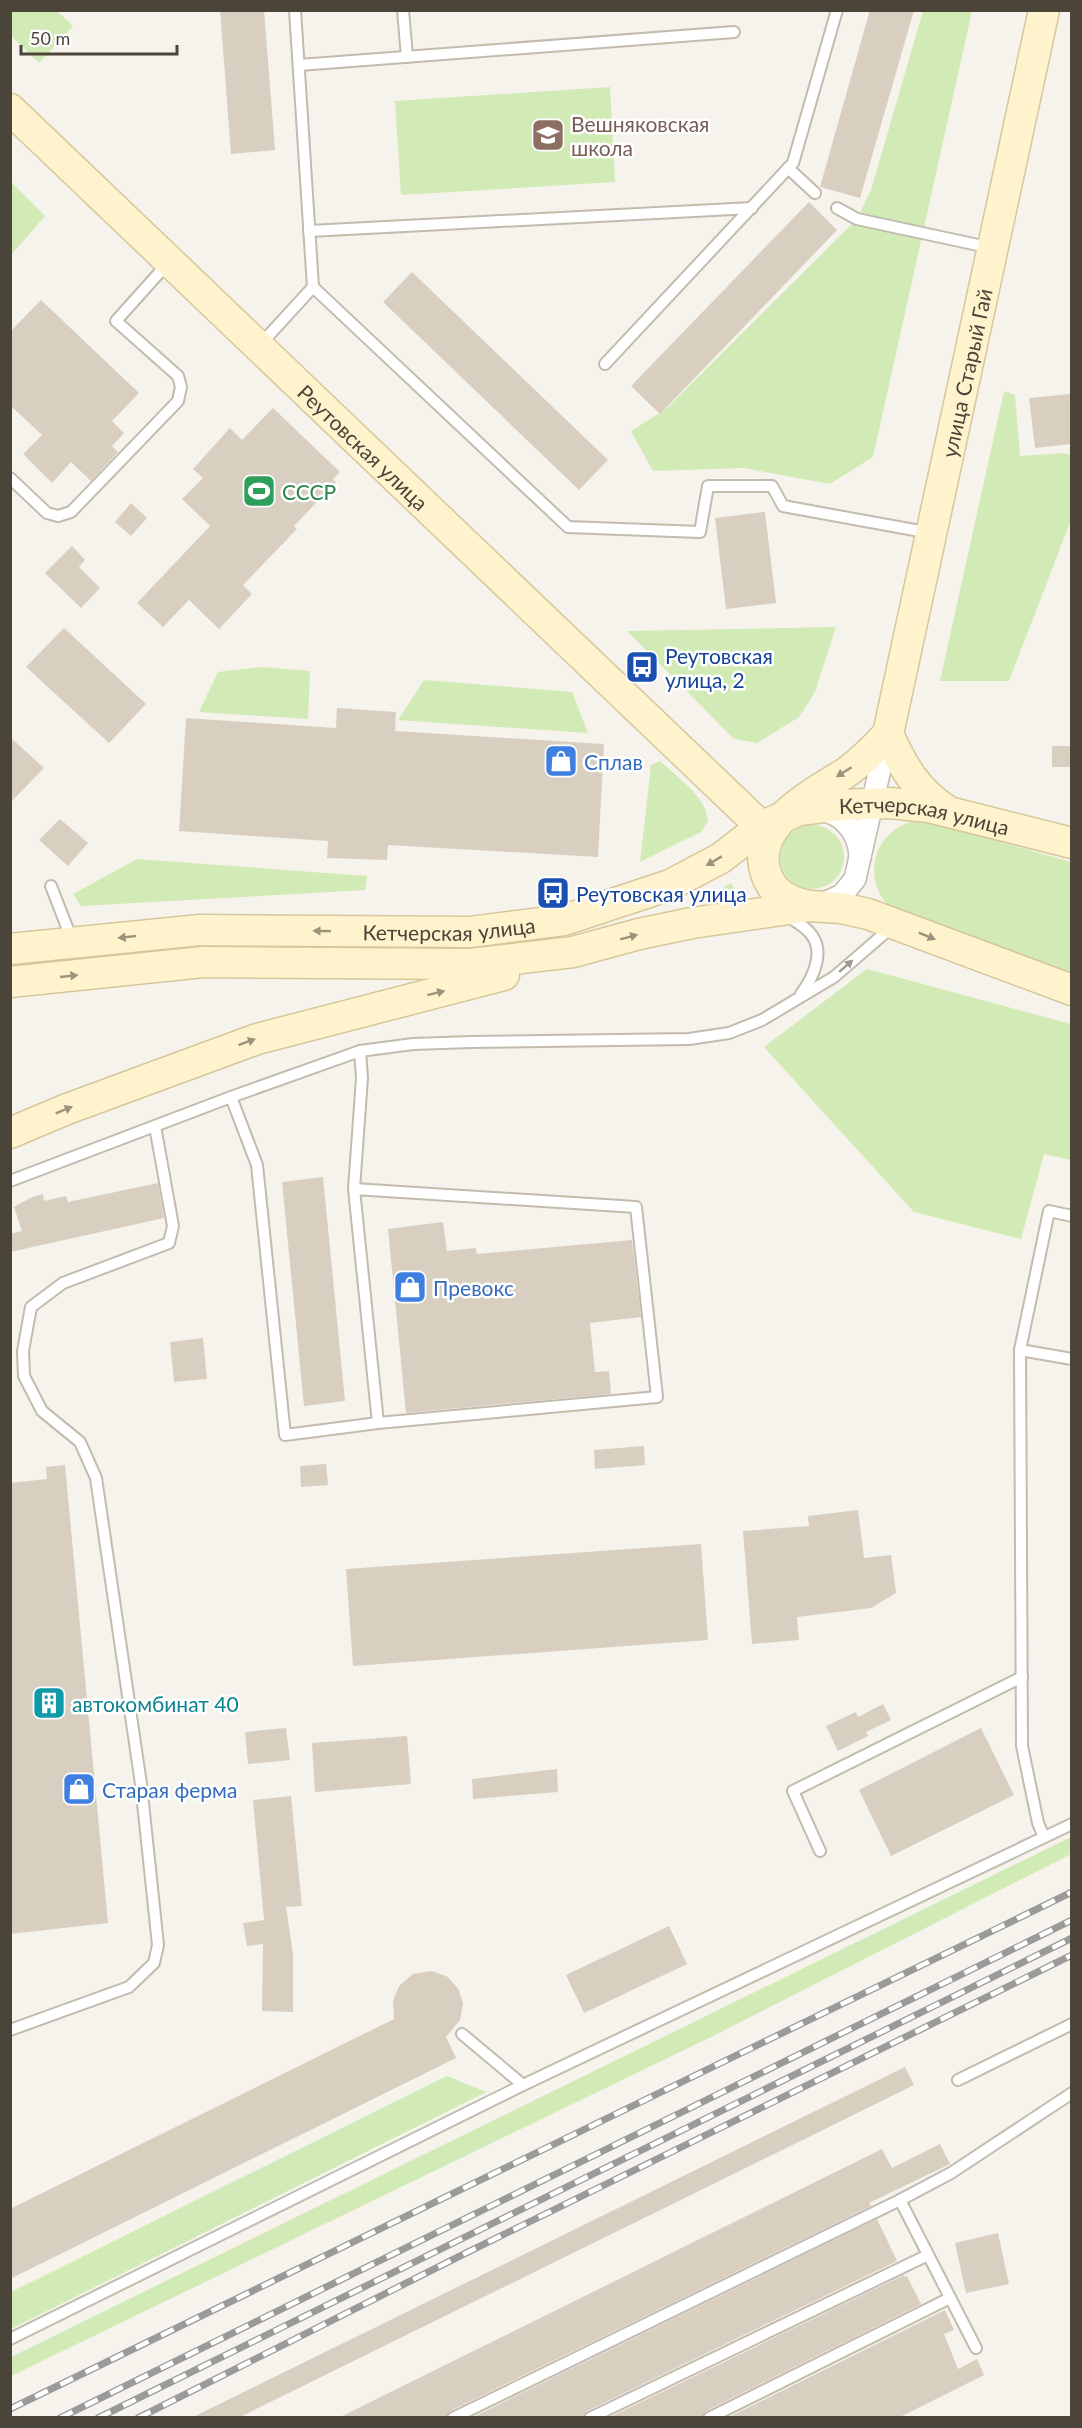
<svg xmlns="http://www.w3.org/2000/svg" width="1082" height="2428" viewBox="0 0 1082 2428" font-family="Lato,sans-serif">
	<rect width="100%" height="100%" fill="#f6f3ec"/>
	<g fill="#d2eab5">
		<path d="M10,11H57L73,26L39,63L11,36Z"/>
		<path d="M923,11H972L873,457L830,484L743,468L653,471L631,431L666,409L857,219L871,190Z"/>
		<path d="M610,87L615,182L401,195L395,101Z"/>
		<path d="M11,182L45,216L11,255Z"/>
		<path d="M1004,391L1015,395L1020,456L1063,453L1071,455V520L1009,681H940Z"/>
		<path d="M836,627L815,692L799,717L757,743L734,739L627,631Z"/>
		<path d="M260,667L310,671L308,719L199,712L218,672Z"/>
		<path d="M424,680L572,692L588,733L398,720Z"/>
		<path d="M660,761C677,777 706,796 708,821L701,832L640,862L651,765Z"/>
		<path d="M914,821L928,822L1071,862V976L892,909C860,880 873,831 914,821Z"/>
		<circle cx="812" cy="857" r="32"/>
		<path d="M137,859L367,876L365,890L81,906L73,894Z"/>
		<path d="M731,883L738,895L702,901Z"/>
		<path d="M867,969L1071,1024V1160L1044,1154L1021,1239L914,1212L764,1047Z"/>
		<path d="M1071,1837V1854L713,2036L11,2376V2357Z"/>
		<path d="M447,2076L486,2092L11,2329V2292Z"/>
	</g>
	<g fill="#d8cfc1">
		<path d="M220,10H264L275,150L231,154Z"/>
		<path d="M870,10H914L860,198L820,187Z"/>
		<path d="M809,202L837,230L660,414L631,386Z"/>
		<path d="M412,272L608,460L579,490L383,302Z"/>
		<path d="M41,300L139,393L112,421L124,433L112,446L118,452L91,481L71,462L52,483L23,454L42,435L10,405V332Z"/>
		<path d="M1070,394L1071,444L1035,448L1029,398Z"/>
		<path d="M273,408L340,472L333,479L336,482L294,526L297,529L243,585L252,594L219,629L189,600L163,627L137,603L210,526L182,499L203,478L193,469L230,428L242,440Z"/>
		<path d="M131,503L147,518L131,536L115,522Z"/>
		<path d="M765,512L776,603L726,609L715,518Z"/>
		<path d="M72,546L85,560L79,567L100,588L81,608L45,573Z"/>
		<path d="M64,628L146,704L109,743L26,667Z"/>
		<path d="M337,708L396,712L395,731L604,744L598,857L388,845L387,860L327,858L328,841L179,831L186,718L336,728Z"/>
		<path d="M10,737L44,768L10,803Z"/>
		<rect x="1052" y="746" width="19" height="21"/>
		<path d="M60,819L88,843L68,866L39,840Z"/>
		<path d="M323,1177L345,1401L304,1406L282,1182Z"/>
		<path d="M158,1183L164,1218L10,1252V1234L22,1231L14,1207L30,1198L43,1194L44,1201L66,1196L68,1202Z"/>
		<path d="M443,1222L447,1251L476,1248L477,1254L632,1240L641,1317L590,1323L595,1372L609,1371L611,1394L406,1413L388,1229Z"/>
		<path d="M203,1338L207,1379L174,1382L170,1342Z"/>
		<path d="M644,1446L645,1465L595,1469L594,1450Z"/>
		<path d="M326,1464L328,1485L301,1487L300,1466Z"/>
		<path d="M65,1465L108,1923L10,1934V1483L47,1479L46,1467Z"/>
		<path d="M858,1510L864,1558L891,1555L896,1593L871,1608L797,1617L799,1640L752,1644L743,1531L809,1526L808,1516Z"/>
		<path d="M701,1544L708,1640L353,1666L346,1569Z"/>
		<path d="M883,1704L891,1720L866,1732L868,1736L838,1751L826,1726L856,1712L858,1717Z"/>
		<path d="M286,1728L290,1760L248,1764L245,1732Z"/>
		<path d="M981,1728L1014,1795L891,1856L859,1790Z"/>
		<path d="M407,1736L411,1784L315,1792L312,1743Z"/>
		<path d="M557,1769L558,1792L473,1799L472,1779Z"/>
		<path d="M291,1796L302,1906L286,1907L293,1954V2012L262,2011L263,1944L247,1946L243,1923L264,1920L253,1800Z"/>
		<path d="M669,1926L687,1964L584,2013L566,1975Z"/>
		<path d="M432,1971L448,1977L459,1990L463,2004L460,2020L446,2037L456,2058L10,2279V2209L394,2019L393,2001L399,1986L413,1974Z"/>
		<path d="M905,2067L914,2085L238,2418H191Z"/>
		<path d="M940,2144L950,2164L869,2203L871,2206L450,2411L446,2418H338L882,2149L892,2168Z"/>
		<path d="M877,2219L897,2261L587,2411L583,2418H471Z"/>
		<path d="M998,2233L1009,2284L966,2293L955,2243Z"/>
		<path d="M904,2275L905,2277L907,2276L921,2304L706,2411L702,2418H608Z"/>
		<path d="M945,2310L954,2330L944,2334L958,2369L977,2359L984,2375L898,2418H727Z"/>
	</g>
	<g fill="none" stroke-linecap="round" stroke-linejoin="round">
		<g stroke="#c2bbae" stroke-width="14">
			<g id="lane">
				<path d="M295,10L313,287"/>
				<path d="M403,10L407,57"/>
				<path d="M299,65L734,32"/>
				<path d="M788,168L815,193"/>
				<path d="M837,208L857,219L992,248"/>
				<path d="M309,231L752,208"/>
				<path d="M259,346L313,287L568,527L700,532L708,486H772L783,506L931,533"/>
				<path d="M605,364L793,163L837,10"/>
				<path d="M10,478L47,513L58,516L71,512L178,401L181,387L178,376L116,321L168,263"/>
				<path d="M51,886L72,940"/>
				<path d="M787,916C795,921 804,926 810,933C826,951 813,978 801,994"/>
				<path d="M231,1097L257,1165L285,1435L378,1423"/>
				<path d="M10,1181L231,1097L360,1051L413,1044L472,1042L689,1039L729,1033L762,1020L834,977L892,927"/>
				<path d="M354,1189L636,1207L657,1397L378,1423L354,1189L362,1078L360,1051"/>
				<path d="M1020,1350L1049,1211L1072,1216"/>
				<path d="M1044,1837L1038,1823L1022,1746L1020,1350L1072,1359"/>
				<path d="M820,1851L793,1791L1022,1677"/>
				<path d="M10,2030L129,1987L154,1963L158,1945L141,1784L96,1478L80,1442L42,1411L24,1376L23,1351L31,1307L63,1283L169,1243L173,1226L155,1126"/>
				<path d="M462,2034L523,2085"/>
				<path d="M958,2080L1072,2024"/>
				<path d="M900,2200L976,2348"/>
				<path d="M10,2339L523,2085L1072,1824"/>
				<path d="M453,2418L900,2200L951,2173L1072,2093"/>
				<path d="M590,2418L928,2255"/>
				<path d="M709,2418L950,2298"/>
			</g>
		</g>
		<g stroke="#c2bbae" stroke-width="24">
			<g id="street">
				<path d="M817,809C842,813 859,831 860,857"/>
				<path d="M820,905L842,895L855,879L888,734"/>
			</g>
		</g>
		<g stroke="#d6c79b" stroke-width="33">
			<g id="secondary">
				<path id="s1" d="M10,109L769,834"/>
				<path d="M888,734C903,767 916,790 946,810"/>
				<path id="s2" d="M810,906C792,903 774,895 767,876C747,826 813,794 847,772C862,761 875,748 888,734L1044,10"/>
				<path id="s3" d="M10,949L200,930L470,932L564,920L670,885L721,858L761,827L799,810L840,805L890,803L929,807L1072,843"/>
				<path d="M10,982L203,962L471,964L573,952L639,934L692,923L810,906L841,908L868,914L1072,990"/>
				<path d="M10,1133L67,1109L257,1039L504,975"/>
			</g>
		</g>
		<use href="#lane" stroke="#fff" stroke-width="10"/>
		<use href="#street" stroke="#fff" stroke-width="21"/>
		<use href="#secondary" stroke="#fff3cd" stroke-width="30"/>
		<g stroke="#9a9a9a" stroke-width="7">
			<g id="rail">
				<path d="M10,2409L1072,1892"/>
				<path d="M60,2418L1072,1920"/>
				<path d="M98,2418L1072,1938"/>
				<path d="M138,2418L466,2253L1072,1955"/>
			</g>
		</g>
		<use href="#rail" stroke="#fff" stroke-width="4.5" stroke-dasharray="14" stroke-linecap="butt"/>
	</g>
	<defs><path id="oneway-solid" d="M-6-.8H1V-3.2L6.5 0L1 3.2V.8H-6Z" transform="scale(1.5)"/></defs>
	<g fill="#9c937c">
		<use href="#oneway-solid" transform="translate(844 772) rotate(148)"/>
		<use href="#oneway-solid" transform="translate(714 861) rotate(149)"/>
		<use href="#oneway-solid" transform="translate(322 931) rotate(-179)"/>
		<use href="#oneway-solid" transform="translate(927 936) rotate(22)"/>
		<use href="#oneway-solid" transform="translate(127 937) rotate(174)"/>
		<use href="#oneway-solid" transform="translate(629 937) rotate(-15)"/>
		<use href="#oneway-solid" transform="translate(69 976) rotate(-6)"/>
		<use href="#oneway-solid" transform="translate(436 993) rotate(-14)"/>
		<use href="#oneway-solid" transform="translate(247 1042) rotate(-20)"/>
		<use href="#oneway-solid" transform="translate(64 1110) rotate(-22)"/>
	</g>
	<use fill="#9c9892" href="#oneway-solid" transform="translate(846 966) rotate(-41)"/>
	<defs>
		<g id="school-square" transform="scale(1.725)"><rect x="-9" y="-9" width="18" height="18" rx="4" fill="#8d6e63" stroke="#fff"/><path d="M0-5L7-2L0 1L-7-2ZM-4 1L0 2.5L4 1V4Q0 6-4 4Z" fill="#fff"/></g>
		<g id="stadium-square" transform="scale(1.725)"><rect x="-9" y="-9" width="18" height="18" rx="4" fill="#2e9e5b" stroke="#fff"/><path d="M0-5a6.5 5 0 1 0 0 10a6.5 5 0 1 0 0-10ZM-3.5-1.8h7v3.6h-7Z" fill="#fff"/></g>
		<g id="bus-square" transform="scale(1.725)"><rect x="-9" y="-9" width="18" height="18" rx="4" fill="#1a4fb4" stroke="#fff"/><path d="M-5-6H5V4H4V6H2V4H-2V6H-4V4H-5ZM-3.5-4V0h7V-4ZM-3.5 1.2v1.5H-2V1.2ZM2 1.2v1.5H3.5V1.2Z" fill="#fff"/></g>
		<g id="shop-square" transform="scale(1.725)"><rect x="-9" y="-9" width="18" height="18" rx="4" fill="#3f7fe0" stroke="#fff"/><path d="M-5-2.5h2.3a2.7 3.5 0 0 1 5.4 0H5L5.5 6h-11ZM-1.5-2.5h3a1.5 2.3 0 0 0-3 0Z" fill="#fff"/></g>
		<g id="building-square" transform="scale(1.725)"><rect x="-9" y="-9" width="18" height="18" rx="4" fill="#0f9aa8" stroke="#fff"/><path d="M-4-6H4V6H1V3H-1V6H-4ZM-2.5-4.3h1.7v1.8h-1.7ZM.8-4.3h1.7v1.8H.8ZM-2.5-1h1.7V.8h-1.7ZM.8-1h1.7V.8H.8Z" fill="#fff"/></g>
	</defs>
	<g fill-rule="evenodd">
		<use href="#school-square" x="548" y="135"/>
		<use href="#stadium-square" x="259" y="491"/>
		<use href="#bus-square" x="642" y="667"/>
		<use href="#shop-square" x="561" y="761"/>
		<use href="#bus-square" x="553" y="893"/>
		<use href="#shop-square" x="410" y="1287"/>
		<use href="#building-square" x="49" y="1703"/>
		<use href="#shop-square" x="79" y="1789"/>
	</g>
	<g text-anchor="middle" dominant-baseline="central" stroke-width="5" stroke-linejoin="round" paint-order="stroke">
		<g font-size="21" fill="#785e54" stroke="#fff" text-anchor="start">
			<text x="571" y="123">Вешняковская<tspan x="571" dy="24">школа</tspan></text>
		</g>
		<g font-size="21" fill="#4b4439" stroke="#fff">
			<text stroke="none"><textPath href="#s2" startOffset="624">улица Старый Гай</textPath></text>
			<text stroke="none"><textPath href="#s1" startOffset="489">Реутовская улица</textPath></text>
			<text stroke="none"><textPath href="#s3" startOffset="944">Кетчерская улица</textPath></text>
			<text stroke="none"><textPath href="#s3" startOffset="440">Кетчерская улица</textPath></text>
		</g>
		<g font-size="21" fill="#27864d" stroke="#fff" text-anchor="start">
			<text x="282" y="491">СССР</text>
		</g>
		<g font-size="21" fill="#164399" stroke="#fff" text-anchor="start">
			<text x="665" y="655">Реутовская<tspan x="665" dy="24">улица, 2</tspan></text>
			<text x="576" y="893">Реутовская улица</text>
		</g>
		<g font-size="21" fill="#366cbe" stroke="#fff" text-anchor="start">
			<text x="584" y="761">Сплав</text>
			<text x="433" y="1287">Превокс</text>
			<text x="102" y="1789">Старая ферма</text>
		</g>
		<g font-size="21" fill="#0d838f" stroke="#fff" text-anchor="start">
			<text x="72" y="1703">автокомбинат 40</text>
		</g>
	</g>
	<rect width="1082" height="2428" fill="none" stroke="#4b4439" stroke-width="24"/>
	<path d="M21 45v9h156v-9" fill="none" stroke="#4b4439" stroke-width="3"/>
	<text x="30" y="45" font-size="18" fill="#4b4439" stroke="#ffffff" stroke-width="4.5" paint-order="stroke">50 m</text>
</svg>
